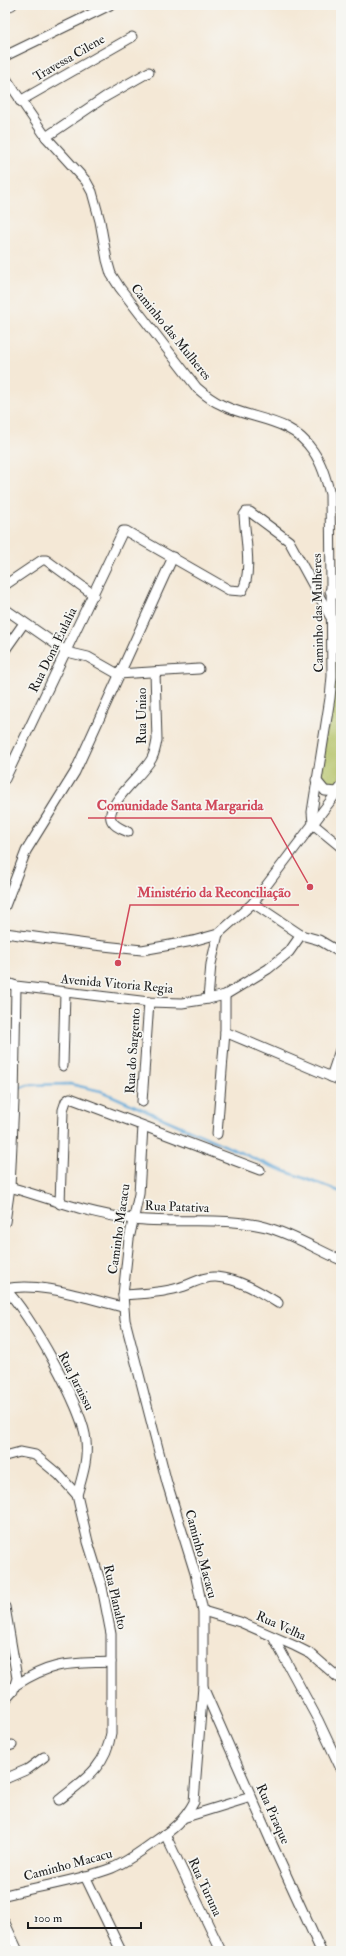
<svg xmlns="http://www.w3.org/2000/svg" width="346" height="1956" viewBox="0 0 346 1956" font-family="'IM FELL Double Pica',serif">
	<rect width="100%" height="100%" fill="#f6f6f2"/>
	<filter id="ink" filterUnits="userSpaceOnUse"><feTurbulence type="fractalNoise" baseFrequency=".025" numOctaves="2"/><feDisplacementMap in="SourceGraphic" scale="8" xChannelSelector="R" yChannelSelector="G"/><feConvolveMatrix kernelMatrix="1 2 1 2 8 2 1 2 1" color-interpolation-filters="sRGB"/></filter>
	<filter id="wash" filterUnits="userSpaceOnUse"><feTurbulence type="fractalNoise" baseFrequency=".012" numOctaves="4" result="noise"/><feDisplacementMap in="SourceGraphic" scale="16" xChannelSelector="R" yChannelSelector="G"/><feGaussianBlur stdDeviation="0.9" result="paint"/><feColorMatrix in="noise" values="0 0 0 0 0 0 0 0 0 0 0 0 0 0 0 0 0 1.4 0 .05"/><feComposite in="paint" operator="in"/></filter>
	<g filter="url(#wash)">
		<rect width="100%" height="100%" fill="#f4e8d6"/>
		<g fill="#b2c163" stroke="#676e40">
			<path d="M334,599L341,602V777L334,788L327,789L318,773L333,691Z"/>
			<path d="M5,1002L10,1020L7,1084L5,1085Z"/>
		</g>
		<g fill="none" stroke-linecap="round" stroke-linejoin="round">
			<g stroke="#61a7d7" stroke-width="2.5">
				<path d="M17,1089L28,1085L70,1084L101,1091L271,1166L341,1192"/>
				<path d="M5,1094L12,1091"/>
			</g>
		</g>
	</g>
	<g filter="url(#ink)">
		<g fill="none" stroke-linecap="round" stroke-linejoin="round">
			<g stroke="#3c3b38" stroke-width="11">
				<g id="minor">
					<path d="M5,8L12,5"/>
					<path d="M5,56L110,5"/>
					<path d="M5,77L46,137L86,181L92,192L100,221L107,260L111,274L120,288L197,388C205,395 213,401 222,405C255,421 290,417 313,451C322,464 326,479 330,494L332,676L330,698L312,812L313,824L341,847"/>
					<path d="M20,101L132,37"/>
					<path d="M46,137L105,97L149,72"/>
					<path d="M5,585L42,560H46L94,595"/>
					<path d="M330,591L341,596"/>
					<path d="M5,609L67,652L88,657L118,674L199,669"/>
					<path d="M5,650L24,623"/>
					<path d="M5,779L123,531H126L229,590L242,591C253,573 245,537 244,515L246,512H250L289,541L330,616"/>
					<path d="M316,780L325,791L338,792"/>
					<path d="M128,832C122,829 113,826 111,819C106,803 145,773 152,758C155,752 156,746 157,740L155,672"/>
					<path d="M253,903L301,935L319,940L341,953"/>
					<path d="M5,906L26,851L75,772L173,557"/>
					<path d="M5,933L94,945L142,950L193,941L218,934L253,903L341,787"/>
					<path d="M5,982L16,986L149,1002L182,1003L208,999L225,995L268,969L289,952L301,935"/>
					<path d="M208,999L211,964L218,934"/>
					<path d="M225,1032L341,1081"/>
					<path d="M63,1066L65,992"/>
					<path d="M331,1077L341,1047"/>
					<path d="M142,1102L149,1002"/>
					<path d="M217,1134L225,1032V995"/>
					<path d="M10,1187C50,1199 90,1214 133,1219C177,1224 223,1216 266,1227C292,1234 316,1249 341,1260"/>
					<path d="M60,1204L63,1110L66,1101L70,1098L260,1170"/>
					<path d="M5,1222L10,1187L14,1101L16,986"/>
					<path d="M5,1289C28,1310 84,1410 86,1441C88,1460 82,1477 77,1495"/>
					<path d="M5,1289C42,1281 87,1299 123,1307"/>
					<path d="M123,1295C141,1294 160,1293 178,1288C191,1285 202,1276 216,1277C239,1279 259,1291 278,1303"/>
					<path d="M5,1456L20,1452L35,1455L59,1475L77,1495L88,1542L102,1587L111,1634V1733C106,1767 84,1780 59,1800"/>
					<path d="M5,1607L17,1678L13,1691L5,1700"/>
					<path d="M203,1611L240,1622L295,1646L311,1654L341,1680"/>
					<path d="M273,1637L318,1720L341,1769"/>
					<path d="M16,1685C53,1661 70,1664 111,1662"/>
					<path d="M203,1687L273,1846L321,1951"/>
					<path d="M5,1747L12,1745"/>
					<path d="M5,1779L28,1769L44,1757"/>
					<path d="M186,1817L251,1797"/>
					<path d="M165,1834L221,1951"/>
					<path d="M85,1876L121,1951"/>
					<path d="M5,1895C40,1886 78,1881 112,1868C127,1862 141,1851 154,1842C172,1830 184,1821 194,1802L203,1686V1611L195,1573L167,1483L125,1320L123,1295L129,1239L139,1194L143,1126"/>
					<path d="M5,1923L18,1951"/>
				</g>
			</g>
			<use href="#minor" stroke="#fff" stroke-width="9"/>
		</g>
	</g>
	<g text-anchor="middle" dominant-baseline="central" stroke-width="3.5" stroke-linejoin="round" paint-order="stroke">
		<g font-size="13" fill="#1c1c1c" stroke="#f6f6f2">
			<text transform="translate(69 58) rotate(-30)">Travessa Cilene</text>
			<text transform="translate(171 332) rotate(51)">Caminho das Mulheres</text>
			<text transform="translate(318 613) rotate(-91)">Caminho das Mulheres</text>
			<text transform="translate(53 650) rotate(-64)">Rua Dona Eulalia</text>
			<text transform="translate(142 716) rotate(-90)">Rua Uniao</text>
			<text transform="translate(117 984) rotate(5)">Avenida Vitoria Regia</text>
			<text transform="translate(133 1051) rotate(-86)">Rua do Sargento</text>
			<text transform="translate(177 1207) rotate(2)">Rua Patativa</text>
			<text transform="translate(119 1229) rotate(-82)">Caminho Macacu</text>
			<text transform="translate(76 1381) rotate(63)">Rua Jaraissu</text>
			<text transform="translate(201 1554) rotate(75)">Caminho Macacu</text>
			<text transform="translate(115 1597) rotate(77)">Rua Planalto</text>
			<text transform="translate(281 1626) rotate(24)">Rua Velha</text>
			<text transform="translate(273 1814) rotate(66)">Rua Piraque</text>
			<text transform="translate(68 1865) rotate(-15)">Caminho Macacu</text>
			<text transform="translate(205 1887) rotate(65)">Rua Turuna</text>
		</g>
	</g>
	<path fill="none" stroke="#d1495b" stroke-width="1.5" d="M310 887L271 818H88M118 963L130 905H299"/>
	<g fill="#d1495b" stroke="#f6f6f2" stroke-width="1.5">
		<circle cx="310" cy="887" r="4"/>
		<circle cx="118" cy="963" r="4"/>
	</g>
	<g font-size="14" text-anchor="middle" font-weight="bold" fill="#d1495b" stroke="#f6f6f2" stroke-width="3.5" stroke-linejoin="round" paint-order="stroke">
		<text x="180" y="810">Comunidade Santa Margarida</text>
		<text x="214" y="897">Ministério da Reconciliação</text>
	</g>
	<rect width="346" height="1956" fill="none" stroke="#f6f6f2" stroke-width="20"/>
	<path d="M28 1922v6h113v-6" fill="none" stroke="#1c1c1c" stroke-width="2"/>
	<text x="34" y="1922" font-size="12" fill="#1c1c1c" stroke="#f6f6f2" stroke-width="3" paint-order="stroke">100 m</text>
</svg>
